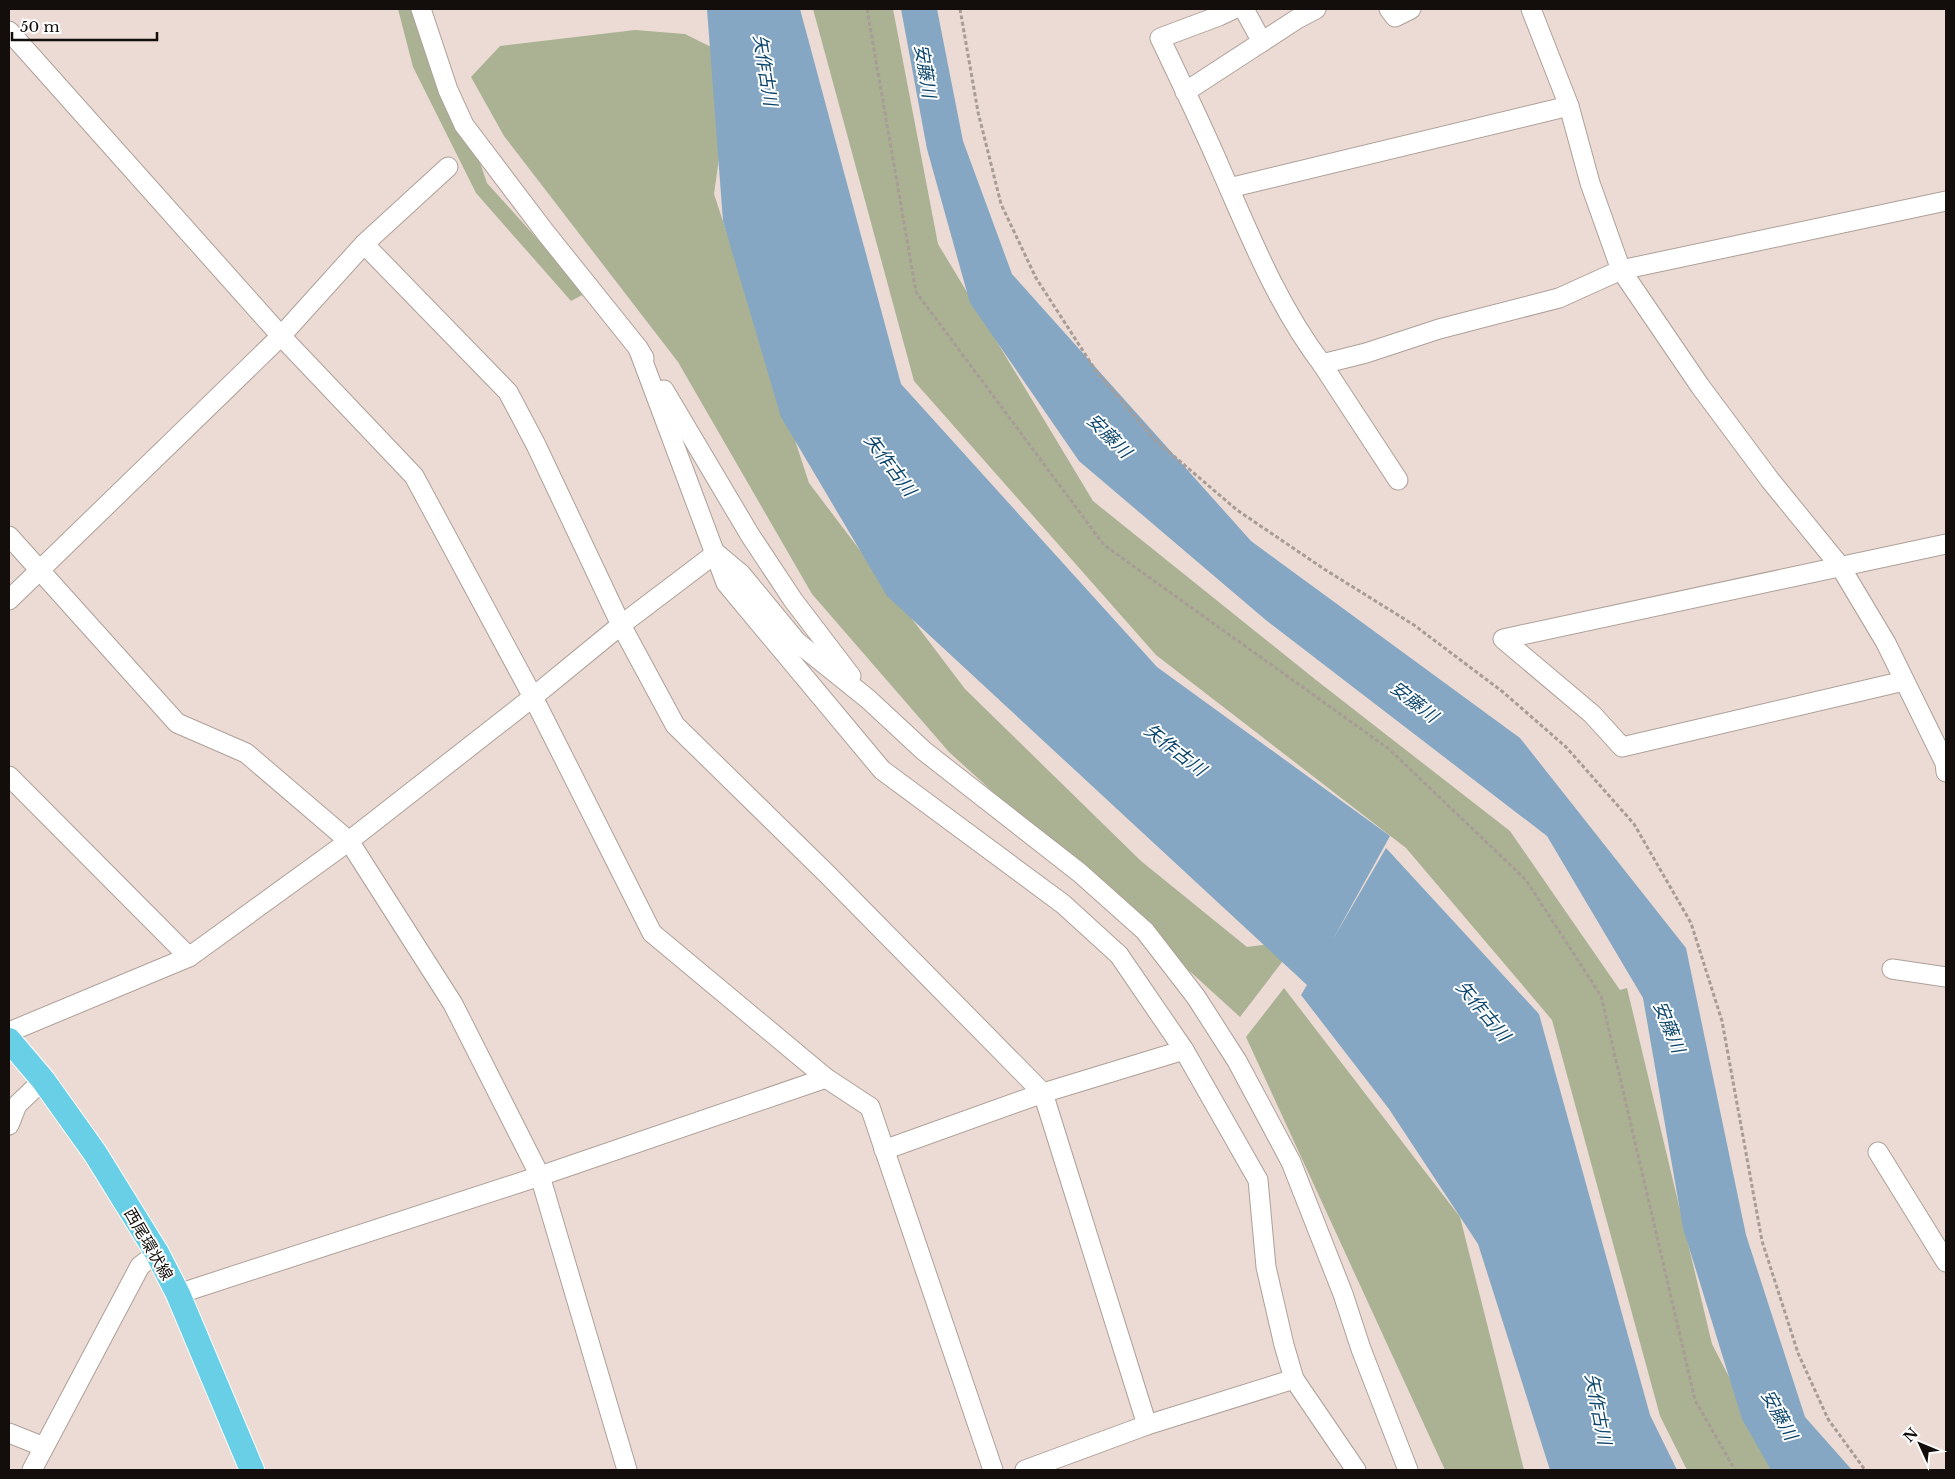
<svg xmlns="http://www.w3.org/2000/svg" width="1955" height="1479" viewBox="0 0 1955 1479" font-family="'Libre Baskerville','Noto Sans JP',serif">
	<rect width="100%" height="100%" fill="#ebdbd4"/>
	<g fill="#aab293">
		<path d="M398,9H427L487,183L586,293L571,301L476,193L413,67Z"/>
		<path d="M813,9H893L938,244L1093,501L1316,680L1510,831L1620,990L1627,988L1712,1344L1777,1470H1687L1660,1416L1552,1020L1406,848L1156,655L914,381Z"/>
		<path d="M635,30L685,34L733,58L714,194L809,483L965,689L1141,861L1247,947L1299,940L1240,1017L949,752L812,594L678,362L504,136L471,77L500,46Z"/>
		<path d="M1284,988L1460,1217L1524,1470H1445L1246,1037Z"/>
	</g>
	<g fill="#85a7c3">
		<path d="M707,9H800L901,384L1157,667L1390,836L1332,941L1386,848L1539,1014L1650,1415L1677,1470H1550L1478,1244L1389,1109L1301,995L1307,985L887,596L781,417L723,221Z"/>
		<path d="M901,9H937L963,141L1012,274L1251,541L1520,738L1686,948L1746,1235L1805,1417L1852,1470H1771L1742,1419L1683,1228L1643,998L1547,836L1267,621L1079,461L970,303L927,149Z"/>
	</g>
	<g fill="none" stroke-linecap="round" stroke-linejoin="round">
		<g stroke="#aea099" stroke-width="21">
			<g id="minor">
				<path d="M421,9L448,90L464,125L545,232L638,348L644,358"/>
				<path d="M1234,9L1219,16L1160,38C1181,82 1203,127 1222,172C1251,238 1278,306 1322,364L1366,353L1439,329L1559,298L1621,270L1946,201"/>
				<path d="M1244,9L1262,42"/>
				<path d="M1389,9L1395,17L1411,9"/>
				<path d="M1531,9L1569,106L1590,183L1621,270L1700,386L1770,480L1840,566L1886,643L1945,763L1946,772"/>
				<path d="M9,31L281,336L414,476L533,697L652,933L826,1078L870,1107L993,1470"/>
				<path d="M1185,92L1297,19L1316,9"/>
				<path d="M1229,188L1569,106"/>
				<path d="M364,244L508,392L536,445L621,625L675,725L826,873L1043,1093L1147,1425"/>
				<path d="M638,348L726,583L882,770L1063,904L1119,955L1184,1050"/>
				<path d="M1322,364L1398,480"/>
				<path d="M664,390L750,535L793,600L851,676"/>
				<path d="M9,536L177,723L246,753L349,841L453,1004L540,1176L627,1470"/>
				<path d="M716,553L741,574L797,642L868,699L924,751L1080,873L1145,931L1196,997L1237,1061L1291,1162L1343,1294L1361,1349L1408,1470"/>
				<path d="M9,600L281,336L364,244L448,167"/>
				<path d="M1904,681L1622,747L1592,714L1503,639L1946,544"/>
				<path d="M9,776L189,957"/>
				<path d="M1892,969L1946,977"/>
				<path d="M9,1032L189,957L349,841L533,697L621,625L716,553"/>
				<path d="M9,1125L17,1105L43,1080"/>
				<path d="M884,1150L1043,1093L1184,1050L1258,1180L1266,1267L1284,1345L1294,1379L1356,1470"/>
				<path d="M1878,1152L1946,1262"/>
				<path d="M178,1294L540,1176L826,1078"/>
				<path d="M9,1433L44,1447"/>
				<path d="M32,1470L140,1266L157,1253"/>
				<path d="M1025,1470L1147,1425L1294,1379"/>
			</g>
		</g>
		<g stroke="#fff" stroke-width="26">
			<path id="major" d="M9,1040L43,1080L95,1153L157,1253L178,1294L252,1470"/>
		</g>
		<g stroke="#a89c96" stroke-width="3" stroke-dasharray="4 2.5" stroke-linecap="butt">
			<path d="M867,9L916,292L1104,545L1389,749L1526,880L1601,996L1695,1400L1735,1470"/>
			<path d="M960,9L978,112L1001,204L1036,278L1096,371L1155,440L1237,510L1324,569L1414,625L1503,692L1566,747L1634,824L1691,923L1722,1021L1762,1241L1798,1353L1828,1419L1865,1470"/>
		</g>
		<use href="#minor" stroke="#fff" stroke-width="19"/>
		<use href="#major" stroke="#69cfe6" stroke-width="24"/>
	</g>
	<g text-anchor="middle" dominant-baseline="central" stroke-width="4" stroke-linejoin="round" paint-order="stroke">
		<g font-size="16" fill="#130e0c" stroke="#fff">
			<text transform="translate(149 1244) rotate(60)">西尾環状線</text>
		</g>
		<g font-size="18" font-style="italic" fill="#0c466c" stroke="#fff">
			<text transform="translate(765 70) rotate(81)">矢作古川</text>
			<text transform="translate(925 71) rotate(81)">安藤川</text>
			<text transform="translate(1109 436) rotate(45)">安藤川</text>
			<text transform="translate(890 465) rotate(53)">矢作古川</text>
			<text transform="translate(1414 702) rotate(38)">安藤川</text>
			<text transform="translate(1175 750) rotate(38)">矢作古川</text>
			<text transform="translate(1483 1011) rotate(50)">矢作古川</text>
			<text transform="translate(1669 1027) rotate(68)">安藤川</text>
			<text transform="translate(1598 1409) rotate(79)">矢作古川</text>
			<text transform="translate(1779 1415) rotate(61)">安藤川</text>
		</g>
	</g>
	<rect width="1955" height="1479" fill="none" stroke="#130e0c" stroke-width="20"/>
	<g transform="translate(1920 1444) rotate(314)" stroke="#ffffff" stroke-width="4" paint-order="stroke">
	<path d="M0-4L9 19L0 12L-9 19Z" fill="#130e0c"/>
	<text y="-8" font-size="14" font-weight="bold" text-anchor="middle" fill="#130e0c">N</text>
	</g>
	<path d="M12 32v8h145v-8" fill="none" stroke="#130e0c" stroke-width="2.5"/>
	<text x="20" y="32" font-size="15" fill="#130e0c" stroke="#ffffff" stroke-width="4" paint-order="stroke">50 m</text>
</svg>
